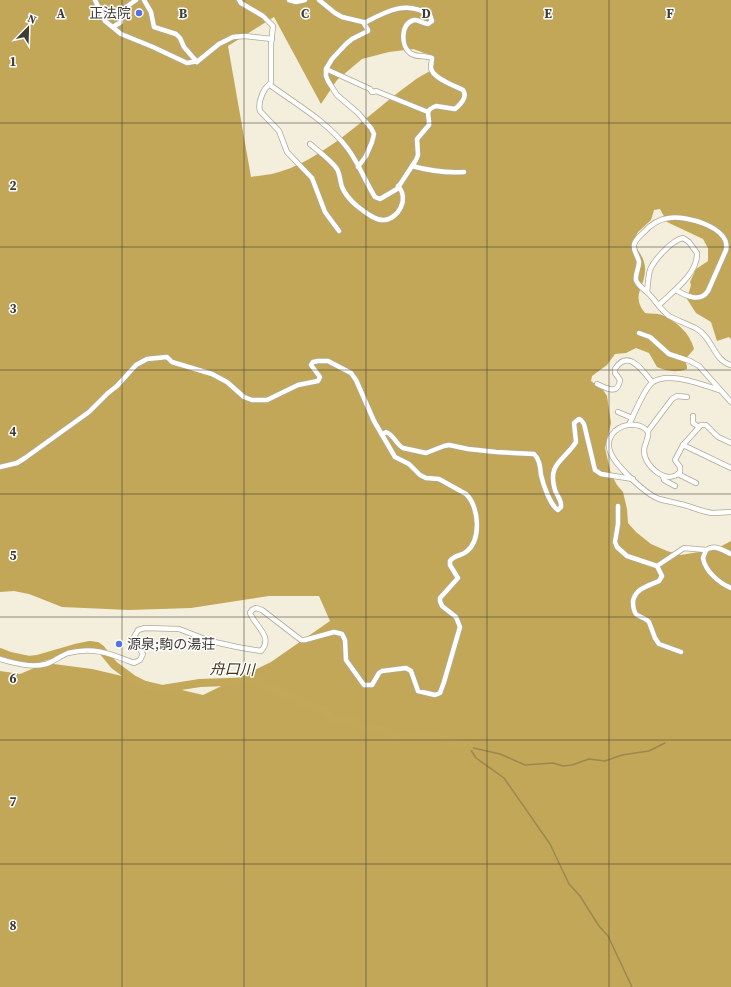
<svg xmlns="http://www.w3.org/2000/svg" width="731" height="987" viewBox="0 0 731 987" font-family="'Source Serif 4','Noto Sans JP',serif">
	<rect width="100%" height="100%" fill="#f4eedc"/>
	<path fill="#c2a759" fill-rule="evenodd" d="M0,0H731V339L729,337L717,341L711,322L696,313L687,299L691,285L690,282L696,269L708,261V248L703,239L667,222L660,209L654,210L651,220L638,232L632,243C639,251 646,260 645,271C644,289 631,295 645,313C650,314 657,313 662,315C677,322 690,333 694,349C691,353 687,356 685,361L687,366V369C676,373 667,371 657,367L649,353L636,348L626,353L615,354L607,365L592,376L591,381L603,390L607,396L611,423L605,448L611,474L617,485L623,492L627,509L628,523L636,532L651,544L667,551L681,555L716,549L731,541V987H0V671L20,674L46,663L92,669L203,695L271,662L330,621L319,596H269L191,608L129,610L62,607L29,594L14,591L0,592ZM274,17L321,104L337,80L362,59L389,52L413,49L427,54L434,69C427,73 418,77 411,83C369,113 323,162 272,174C265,175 258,176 251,177L228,46Z"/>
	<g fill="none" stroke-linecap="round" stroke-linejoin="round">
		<g stroke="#9b884f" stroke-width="1.5">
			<path d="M469,747L476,758L504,778L550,844L569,884L580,896L599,926L608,936L632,987"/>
			<path d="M469,747L500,754L525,765L553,763L563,766L572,765L589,759L605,761L622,755L649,751L665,743"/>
		</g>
		<path stroke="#c3a85a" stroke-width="8" d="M0,652L10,656L29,660L37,659L75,648L90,645L97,646L101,649L114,665L133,679L145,685L162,689L200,683L256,681L306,704L325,710L330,717L335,720H350L366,728H374L398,735L441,738L469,747"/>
		<g stroke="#afa998" stroke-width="6">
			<g id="street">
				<path d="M95,0L105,21L121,34L153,47L187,63L198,61L219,44L233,37L245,36L272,39"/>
				<path d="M144,0L151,12L154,27L176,34L180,38L184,47L197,62"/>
				<path d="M239,0L241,3L263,16L273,26L271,44V82C269,86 267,86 265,89C261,95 258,105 260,111L279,131L287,152L312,178L325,212L339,231"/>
				<path d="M289,0L296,2L305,0"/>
				<path d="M319,0L335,13L342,17L363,22L368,30V31L352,39L346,44L332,59L326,69V76L328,81L337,95L358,113L371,128L374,134L372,142L366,156L358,167"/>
				<path d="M129,5L136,0"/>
				<path d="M113,27L121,22"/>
				<path d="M326,69L370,89L372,92L376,91L428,112"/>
				<path d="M270,85C297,105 327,121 348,149C359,164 365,181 375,197L380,199L397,189L416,160L418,155L417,139L429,125C430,115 423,111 436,106L455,109C461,104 468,97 463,90C455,86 432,78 431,68C431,64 432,61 432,58C425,55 417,58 410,53C401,46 400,24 414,20C418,19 423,24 428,24L432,21L430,15C406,0 387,11 364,23"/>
				<path d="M310,144C317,150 332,161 337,169C340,174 340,181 342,187C345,194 351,201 357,206C364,211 375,221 384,220C398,219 410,199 398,186"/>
				<path d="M412,166C430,171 446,173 464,172"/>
				<path d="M676,290C686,296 700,303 708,291L726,250C731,227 685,215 669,218C659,219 650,225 643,233C640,236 635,239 634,245C633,251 638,256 639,262C639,268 635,274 636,280C638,286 644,289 648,293C655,300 661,310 669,316C678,321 688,324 697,329C712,337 714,361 731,365"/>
				<path d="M647,292C648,285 648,277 650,270C654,260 672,240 683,238L689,242L697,253C698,274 672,292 659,305"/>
				<path d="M639,333L650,337L669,354L690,361L699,366L731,402"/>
				<path d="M597,384C606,388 618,396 620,380L615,373V369C628,348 643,371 652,382"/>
				<path d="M618,412L632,418"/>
				<path d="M693,416V423L699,427"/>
				<path d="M629,425C633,416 645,387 653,382C668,371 703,385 719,390"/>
				<path d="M648,431L672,399L677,396L687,397"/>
				<path d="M382,435L386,432C394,435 396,444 403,448L426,453L444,446L449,445L468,449L496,452L534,454C540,460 540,467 541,475C543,484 550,505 558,510L561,507C562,500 557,496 555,490C547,463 564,461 576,442L574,423L579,419L581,420L584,424L595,470L601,474L633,479"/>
				<path d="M731,443L718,437L706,425H701L683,445L675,460L680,467V472C667,486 644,466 644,451C644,444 649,439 648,432C641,422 624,423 615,431C611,435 608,441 609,447C610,462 646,494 659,499C666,501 673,502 680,504C691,506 701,512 713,513C719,513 725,512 731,512"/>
				<path d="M683,445L731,468"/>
				<path d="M0,467L17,463L25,458L89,412L108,393L117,386L136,365L147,359L167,357L172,362L212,374L227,382L244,397L252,400H267L298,385L318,381L320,377L311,365L313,362L318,361H328L351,373L356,380L374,421L395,457L409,464L420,475L426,478L439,479L466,494C479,506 482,540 466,552C461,556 454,555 450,561V565L458,578L440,598V601L442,606L456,617L460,627L444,682L440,693L435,695L418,691L411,671L406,668L382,671L379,673L372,685H364L346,660L345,640L342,634L334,632L305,640H301L262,610L256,608L252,610L250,613C255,626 274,637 261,651L237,647L210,641L179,629L145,628L138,630L134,637L136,643L143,654L140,660L134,663C111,654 93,646 68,653C60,656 53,662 46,664C31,668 14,663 0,659"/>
				<path d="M678,474L696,483"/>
				<path d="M663,476L664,480L675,486"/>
				<path d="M618,506V524L615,542L617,547L627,556L657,566L662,576L659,581C648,586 636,588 633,601C633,605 633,610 636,614C639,617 646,618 649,622L655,638L659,644L681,652"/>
				<path d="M731,554C722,550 715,544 706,550L703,558C705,571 719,583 731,588"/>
				<path d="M657,566L684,548L706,550"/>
			</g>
		</g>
		<use href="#street" stroke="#fff" stroke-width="4.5"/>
	</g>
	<path fill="none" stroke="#3f3c35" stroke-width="1" stroke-opacity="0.55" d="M122,0V987M244,0V987M366,0V987M487,0V987M609,0V987M0,123H731M0,247H731M0,370H731M0,494H731M0,617H731M0,740H731M0,864H731"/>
	<g fill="#5670e6" stroke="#fff" stroke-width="1.5">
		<circle cx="139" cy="13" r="4"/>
		<circle cx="119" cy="644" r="4"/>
	</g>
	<g text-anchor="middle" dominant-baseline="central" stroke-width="3" stroke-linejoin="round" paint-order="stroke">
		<g font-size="14" fill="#3f3c35" stroke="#fff" text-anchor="end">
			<text x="131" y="13">正法院</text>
			<text x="127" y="644" text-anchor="start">源泉;駒の湯荘</text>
		</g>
		<g font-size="15" font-style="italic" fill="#413512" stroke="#fff">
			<text transform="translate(232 669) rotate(1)">舟口川</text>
		</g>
	</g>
	<g font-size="13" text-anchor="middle" font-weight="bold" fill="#3f3c35" stroke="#fff" stroke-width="3" stroke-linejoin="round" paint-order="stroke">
		<text x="61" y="18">A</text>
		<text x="183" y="18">B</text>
		<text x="305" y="18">C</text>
		<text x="426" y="18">D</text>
		<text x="548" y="18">E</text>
		<text x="670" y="18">F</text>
		<text x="13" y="66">1</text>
		<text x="13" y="190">2</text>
		<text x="13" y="313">3</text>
		<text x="13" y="436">4</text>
		<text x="13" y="560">5</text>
		<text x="13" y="683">6</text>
		<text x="13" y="806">7</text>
		<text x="13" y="930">8</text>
	</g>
	<g transform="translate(28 28) rotate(23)" stroke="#ffffff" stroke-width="3" paint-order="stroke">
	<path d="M0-3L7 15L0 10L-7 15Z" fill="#3f3c35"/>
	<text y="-6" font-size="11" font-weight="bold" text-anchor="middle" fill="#3f3c35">N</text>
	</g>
</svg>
